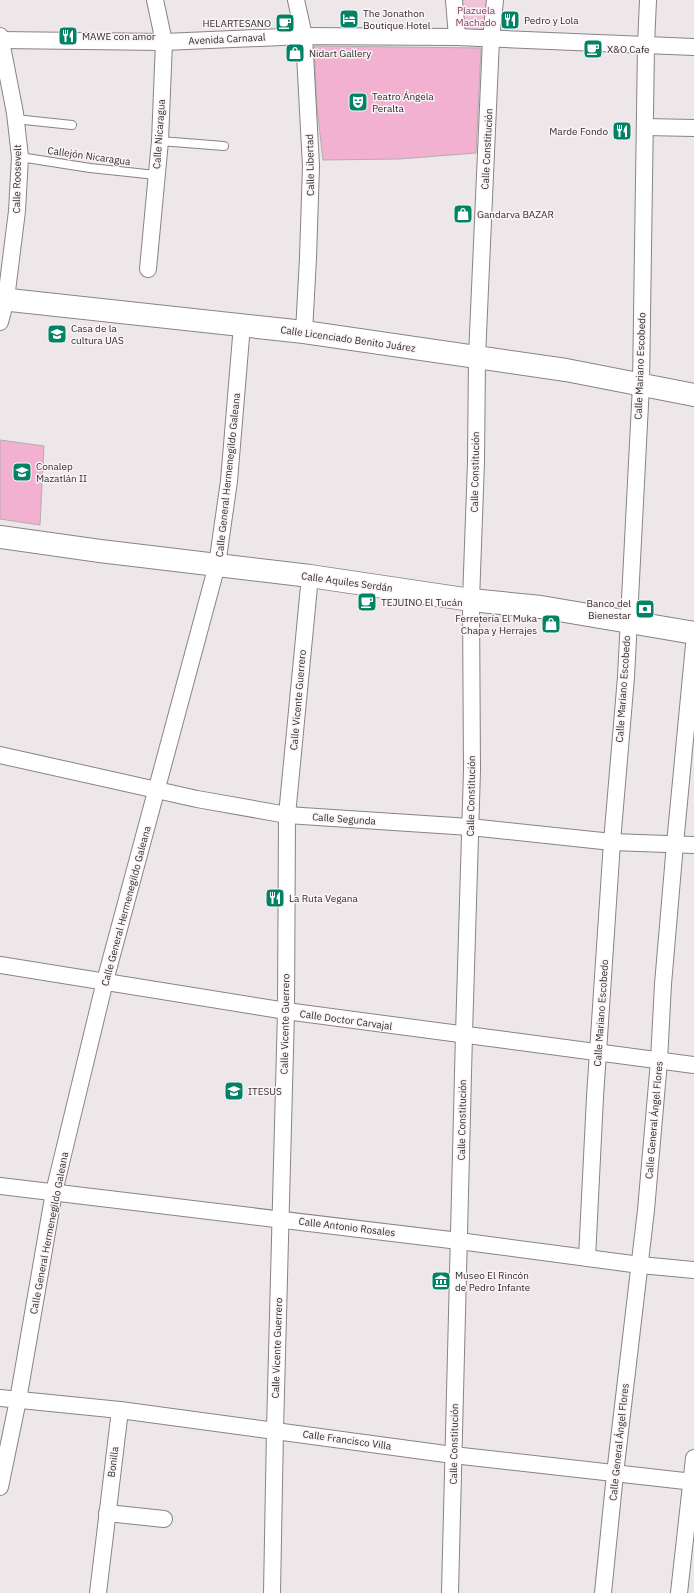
<svg xmlns="http://www.w3.org/2000/svg" width="694" height="1593" viewBox="0 0 694 1593" font-family="'IBM Plex Sans',sans-serif">
	<rect width="100%" height="100%" fill="#eee7ea"/>
	<path fill="#f0c2d7" d="M450,0H492L490,32L454,29Z"/>
	<g fill="#f2b1d0" stroke="#b3adaf">
		<path d="M314,46L481,48L476,153L399,159L323,160L317,108Z"/>
		<path d="M0,440L44,446L40,525L0,519Z"/>
	</g>
	<g fill="none" stroke-linecap="round" stroke-linejoin="round">
		<g stroke="#898385" stroke-width="10">
			<g id="lane">
				<path d="M15,119L72,125"/>
				<path d="M160,141L224,146"/>
				<path d="M20,157L90,168L156,175"/>
			</g>
		</g>
		<g stroke="#898385" stroke-width="18">
			<g id="street">
				<path d="M296,0L304,36L311,166L308,258L304,332"/>
				<path d="M454,0L457,37"/>
				<path d="M0,36L15,113L20,157L17,211L6,299L0,322"/>
				<path d="M0,40L164,42L304,36L457,37L694,47"/>
				<path d="M645,127L694,128"/>
				<path d="M148,269L160,141L164,42L155,0"/>
				<path d="M0,755L197,799L287,815L470,827L612,842L694,845"/>
				<path d="M0,965L286,1011L694,1065"/>
				<path d="M0,1186L459,1241L640,1265L694,1270"/>
				<path d="M587,1258L595,1097L612,842L626,677L641,385L646,45L648,0"/>
				<path d="M0,1398L120,1410L453,1455L694,1482"/>
				<path d="M0,1487L18,1400L54,1192L105,981L217,565L229,481L242,325"/>
				<path d="M107,1513L164,1519"/>
				<path d="M98,1593L120,1410"/>
				<path d="M272,1593L275,1430L286,1011L287,815L310,576"/>
				<path d="M450,1593L464,1034L472,770L471,600L476,462L477,357L491,39L495,0"/>
				<path d="M603,1593L615,1474L646,1210L659,1061L663,984L675,844L694,645"/>
				<path d="M679,1593L694,1458"/>
			</g>
		</g>
		<g stroke="#898385" stroke-width="24">
			<g id="secondary">
				<path d="M0,299L304,332L566,370L694,395"/>
				<path d="M0,537L100,551L310,576L471,600L541,607L694,633"/>
			</g>
		</g>
		<use href="#lane" stroke="#fff" stroke-width="8"/>
		<use href="#street" stroke="#fff" stroke-width="16"/>
		<use href="#secondary" stroke="#fff" stroke-width="22"/>
	</g>
	<defs>
		<g id="hotel-square" transform="scale(1)"><rect x="-9" y="-9" width="18" height="18" rx="4" fill="#038365" stroke="#fbf4f7"/><path d="M-6-4.5h1.5V1H6V5H4.5V3h-9V5H-6ZM-4 0a1.8 1.8 0 1 1 3.6 0ZM.5 0V-2.5h3Q6-2.5 6 0Z" fill="#fff"/></g>
		<g id="restaurant-square" transform="scale(1)"><rect x="-9" y="-9" width="18" height="18" rx="4" fill="#038365" stroke="#fbf4f7"/><path d="M-5-6h1v4h1v-4h1v4h1v-4h1v5L-1.5 .5V6h-2V.5L-5-1ZM5-6V6H3V1.5H1.5Q1.5-4 5-6Z" fill="#fff"/></g>
		<g id="cafe-square" transform="scale(1)"><rect x="-9" y="-9" width="18" height="18" rx="4" fill="#038365" stroke="#fbf4f7"/><path d="M-5.5-4.5H6V0H3Q3 3.5 0 3.5H-2.5Q-5.5 3.5-5.5 0ZM3-3.2v2h1.7v-2ZM-6 4.5H4V6H-6Z" fill="#fff"/></g>
		<g id="shop-square" transform="scale(1)"><rect x="-9" y="-9" width="18" height="18" rx="4" fill="#038365" stroke="#fbf4f7"/><path d="M-5-2.5h2.3a2.7 3.5 0 0 1 5.4 0H5L5.5 6h-11ZM-1.5-2.5h3a1.5 2.3 0 0 0-3 0Z" fill="#fff"/></g>
		<g id="theatre-square" transform="scale(1)"><rect x="-9" y="-9" width="18" height="18" rx="4" fill="#038365" stroke="#fbf4f7"/><path d="M-5-5.5Q0-4 5-5.5V0Q5 5 0 6Q-5 5-5 0ZM-3.3-2.5H-1v1.5H-3.3ZM1-2.5H3.3v1.5H1ZM-2.8 1Q0 5.5 2.8 1Z" fill="#fff"/></g>
		<g id="university-square" transform="scale(1)"><rect x="-9" y="-9" width="18" height="18" rx="4" fill="#038365" stroke="#fbf4f7"/><path d="M0-5L7-2L0 1L-7-2ZM-4 1L0 2.5L4 1V4Q0 6-4 4Z" fill="#fff"/></g>
		<g id="bank-square" transform="scale(1)"><rect x="-9" y="-9" width="18" height="18" rx="4" fill="#038365" stroke="#fbf4f7"/><path d="M-6-4H6V4H-6ZM0-2.3a2.3 2.3 0 1 0 0 4.6a2.3 2.3 0 1 0 0-4.6Z" fill="#fff"/></g>
		<g id="museum-square" transform="scale(1)"><rect x="-9" y="-9" width="18" height="18" rx="4" fill="#038365" stroke="#fbf4f7"/><path d="M0-6L6-3V-2H-6V-3ZM-5-1h2V3h-2ZM-1-1h2V3h-2ZM3-1h2V3H3ZM-6 4H6V6H-6Z" fill="#fff"/></g>
	</defs>
	<g fill-rule="evenodd">
		<use href="#hotel-square" x="349" y="19"/>
		<use href="#restaurant-square" x="510" y="20"/>
		<use href="#cafe-square" x="285" y="23"/>
		<use href="#restaurant-square" x="68" y="36"/>
		<use href="#cafe-square" x="593" y="49"/>
		<use href="#shop-square" x="295" y="53"/>
		<use href="#theatre-square" x="358" y="102"/>
		<use href="#restaurant-square" x="622" y="131"/>
		<use href="#shop-square" x="463" y="214"/>
		<use href="#university-square" x="57" y="334"/>
		<use href="#university-square" x="22" y="472"/>
		<use href="#cafe-square" x="367" y="602"/>
		<use href="#bank-square" x="645" y="609"/>
		<use href="#shop-square" x="551" y="624"/>
		<use href="#restaurant-square" x="275" y="898"/>
		<use href="#university-square" x="234" y="1091"/>
		<use href="#museum-square" x="441" y="1281"/>
	</g>
	<g text-anchor="middle" dominant-baseline="central" stroke-width="3" stroke-linejoin="round" paint-order="stroke">
		<g font-size="10" fill="#833760" stroke="#fbf4f7">
			<text x="476" y="10">Plazuela<tspan x="476" dy="12">Machado</tspan></text>
		</g>
		<g font-size="10" fill="#302d2e" stroke="#fbf4f7" text-anchor="start">
			<text x="363" y="13">The Jonathon<tspan x="363" dy="12">Boutique Hotel</tspan></text>
			<text x="524" y="20">Pedro y Lola</text>
			<text x="271" y="23" text-anchor="end">HELARTESANO</text>
			<text x="82" y="36">MAWE con amor</text>
			<text x="607" y="49">X&amp;O Cafe</text>
			<text x="309" y="53">Nidart Gallery</text>
			<text x="372" y="96">Teatro Ángela<tspan x="372" dy="12">Peralta</tspan></text>
			<text x="608" y="131" text-anchor="end">Marde Fondo</text>
			<text x="477" y="214">Gandarva BAZAR</text>
			<text x="71" y="328">Casa de la<tspan x="71" dy="12">cultura UAS</tspan></text>
			<text x="36" y="466">Conalep<tspan x="36" dy="12">Mazatlán II</tspan></text>
			<text x="381" y="602">TEJUINO El Tucán</text>
			<text x="631" y="603" text-anchor="end">Banco del<tspan x="631" dy="12">Bienestar</tspan></text>
			<text x="537" y="618" text-anchor="end">Ferretería El Muka<tspan x="537" dy="12">Chapa y Herrajes</tspan></text>
			<text x="289" y="898">La Ruta Vegana</text>
			<text x="248" y="1091">ITESUS</text>
			<text x="455" y="1275">Museo El Rincón<tspan x="455" dy="12">de Pedro Infante</tspan></text>
		</g>
		<g font-size="10" fill="#302d2e" stroke="#fbf4f7">
			<text transform="translate(227 39) rotate(-3)">Avenida Carnaval</text>
			<text transform="translate(159 134) rotate(-86)">Calle Nicaragua</text>
			<text transform="translate(487 149) rotate(-87)">Calle Constitución</text>
			<text transform="translate(89 156) rotate(8)">Callejón Nicaragua</text>
			<text transform="translate(310 165) rotate(-91)">Calle Libertad</text>
			<text transform="translate(17 179) rotate(-89)">Calle Roosevelt</text>
			<text transform="translate(348 339) rotate(8)">Calle Licenciado Benito Juárez</text>
			<text transform="translate(640 366) rotate(-88)">Calle Mariano Escobedo</text>
			<text transform="translate(475 472) rotate(-89)">Calle Constitución</text>
			<text transform="translate(228 475) rotate(-84)">Calle General Hermenegildo Galeana</text>
			<text transform="translate(347 582) rotate(8)">Calle Aquiles Serdán</text>
			<text transform="translate(623 689) rotate(-86)">Calle Mariano Escobedo</text>
			<text transform="translate(298 700) rotate(-85)">Calle Vicente Guerrero</text>
			<text transform="translate(471 796) rotate(-89)">Calle Constitución</text>
			<text transform="translate(344 819) rotate(4)">Calle Segunda</text>
			<text transform="translate(126 906) rotate(-75)">Calle General Hermenegildo Galeana</text>
			<text transform="translate(601 1013) rotate(-86)">Calle Mariano Escobedo</text>
			<text transform="translate(346 1020) rotate(8)">Calle Doctor Carvajal</text>
			<text transform="translate(285 1024) rotate(-89)">Calle Vicente Guerrero</text>
			<text transform="translate(462 1120) rotate(-89)">Calle Constitución</text>
			<text transform="translate(654 1120) rotate(-85)">Calle General Ángel Flores</text>
			<text transform="translate(347 1227) rotate(7)">Calle Antonio Rosales</text>
			<text transform="translate(49 1233) rotate(-79)">Calle General Hermenegildo Galeana</text>
			<text transform="translate(277 1348) rotate(-88)">Calle Vicente Guerrero</text>
			<text transform="translate(347 1440) rotate(8)">Calle Francisco Villa</text>
			<text transform="translate(619 1442) rotate(-84)">Calle General Ángel Flores</text>
			<text transform="translate(454 1444) rotate(-89)">Calle Constitución</text>
			<text transform="translate(113 1462) rotate(-83)">Bonilla</text>
		</g>
	</g>
</svg>
